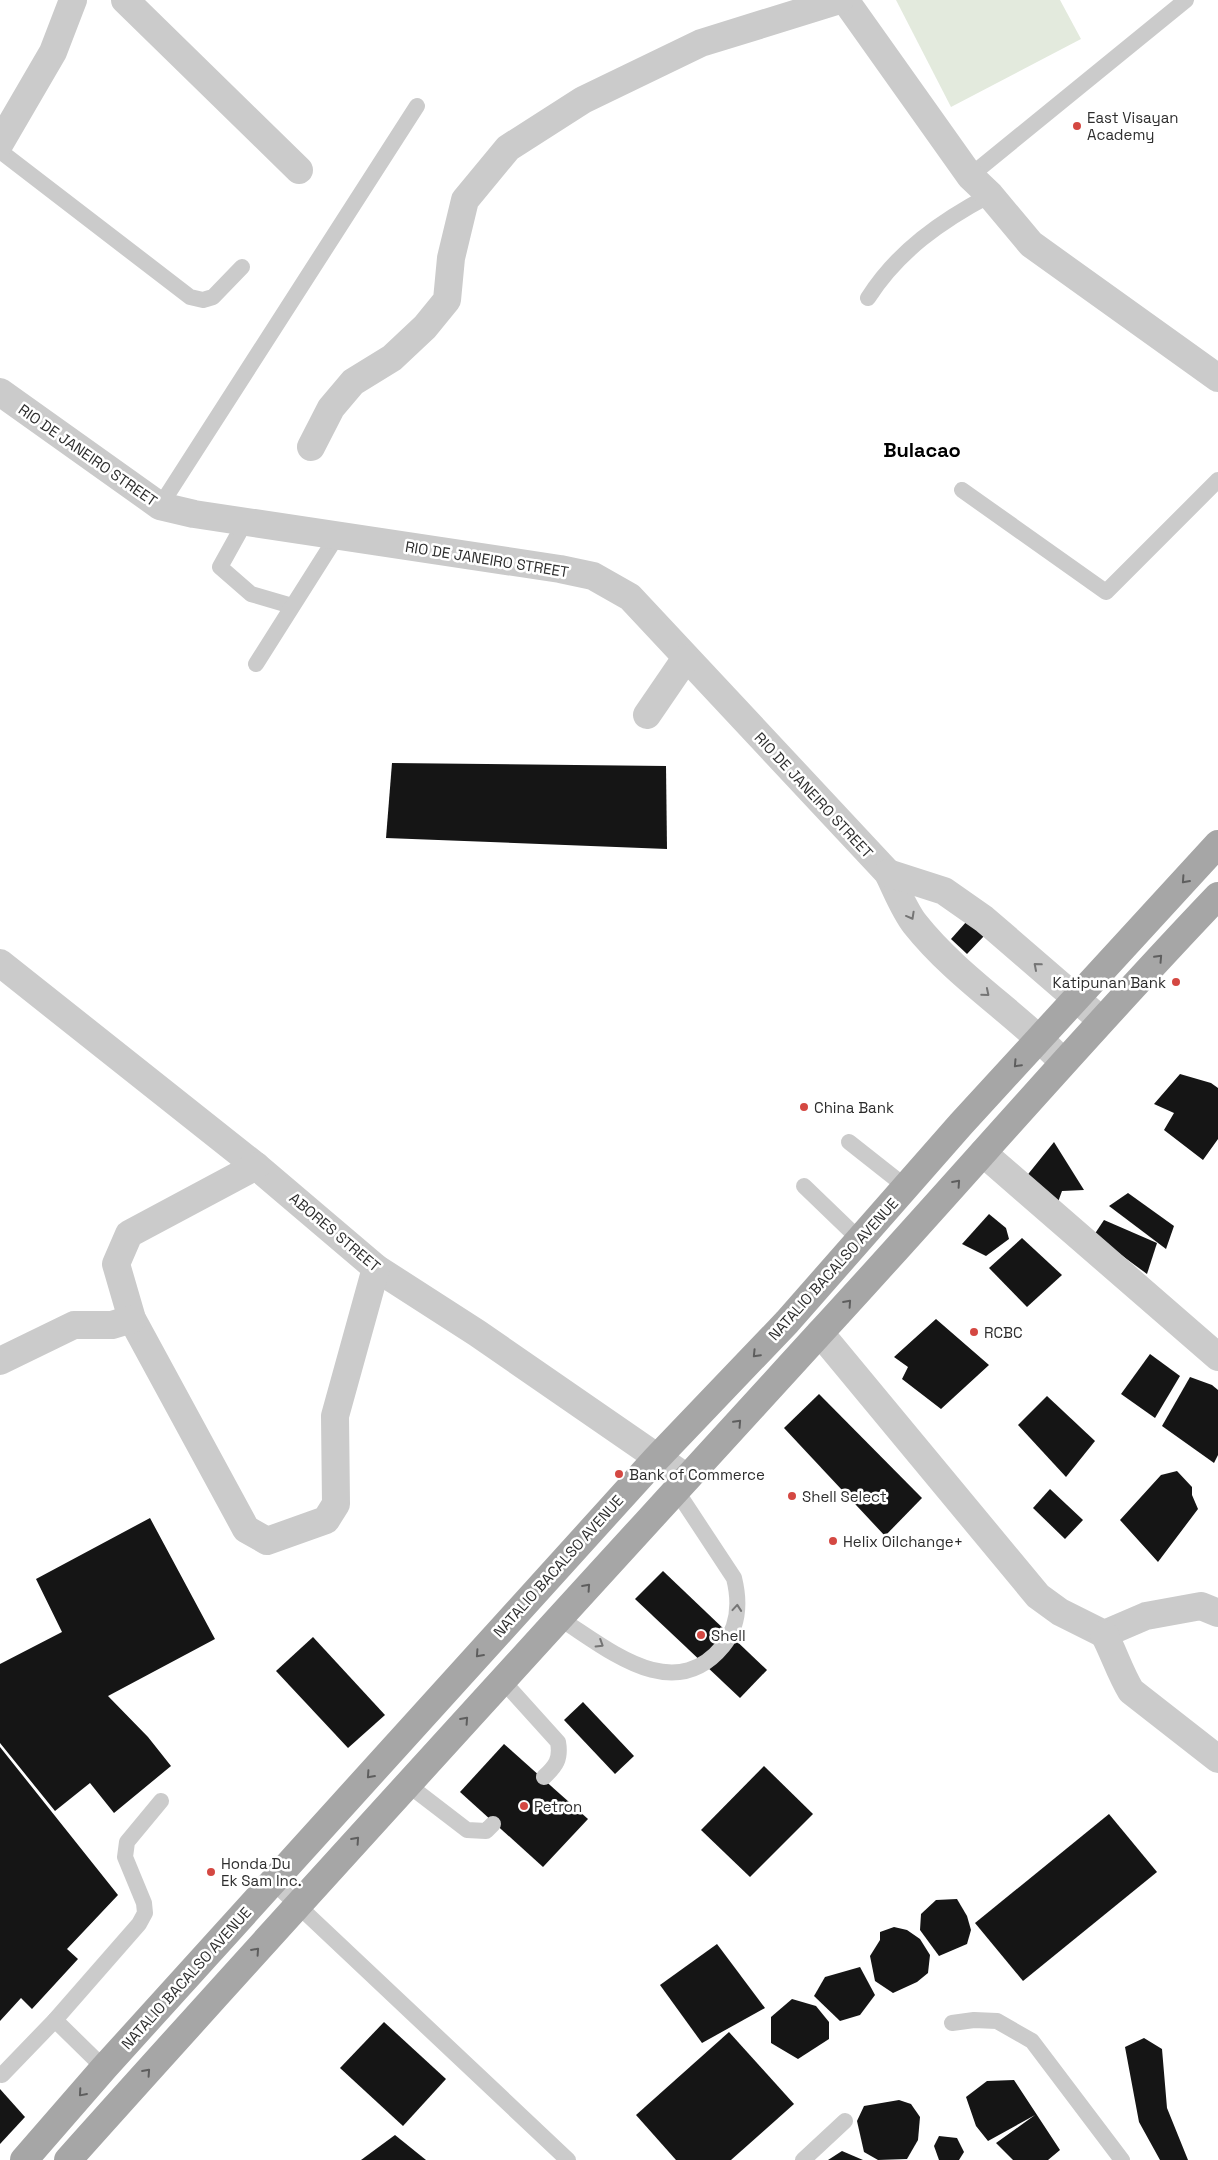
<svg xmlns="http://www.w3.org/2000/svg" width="1218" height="2160" viewBox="0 0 1218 2160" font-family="'Space Grotesk',sans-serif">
	<rect width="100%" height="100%" fill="#fff"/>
	<path fill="#e3eadd" d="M896,0H1060L1081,39L951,107Z"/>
	<g fill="#151515">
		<path d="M392,763L666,766L667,849L386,838Z"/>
		<path d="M967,921L984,936L967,954L951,939Z"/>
		<path d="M1180,1074L1211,1083L1218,1088V1139L1203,1160L1164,1130L1174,1113L1154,1104Z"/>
		<path d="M1054,1142L1084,1190L1062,1191L1058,1202L1025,1178Z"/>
		<path d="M1128,1193L1174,1226L1166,1249L1109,1206Z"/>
		<path d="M989,1214L1006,1228L1009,1239L986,1256L962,1244Z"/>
		<path d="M1104,1220L1157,1243L1147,1274L1094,1235Z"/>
		<path d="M1022,1238L1062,1275L1027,1307L989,1268Z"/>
		<path d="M936,1319L989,1365L941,1409L902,1379L908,1367L894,1357Z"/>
		<path d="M1150,1354L1180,1376L1155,1418L1121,1394Z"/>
		<path d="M1190,1377L1212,1385L1218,1390V1455L1214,1463L1162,1426Z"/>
		<path d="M819,1394L922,1498L885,1536L784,1428Z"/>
		<path d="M1047,1396L1095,1441L1066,1477L1018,1425Z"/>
		<path d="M1177,1471L1192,1487V1495L1198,1509L1158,1562L1120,1520L1161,1475Z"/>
		<path d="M1050,1489L1083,1520L1065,1539L1033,1508Z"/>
		<path d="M150,1518L215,1639L108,1696L148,1737L171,1766L114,1813L90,1783L55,1811L0,1743V1664L62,1632L36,1579Z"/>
		<path d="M663,1571L767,1670L740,1698L635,1599Z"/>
		<path d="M313,1637L385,1715L348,1748L276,1671Z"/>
		<path d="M583,1702L634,1756L615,1774L564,1720Z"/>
		<path d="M504,1744L588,1819L543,1867L460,1792Z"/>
		<path d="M0,1747L118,1895L67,1949L78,1959L32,2009L21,1998L0,2021Z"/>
		<path d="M764,1766L813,1814L750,1877L701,1830Z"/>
		<path d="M1109,1814L1157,1872L1023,1981L975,1923Z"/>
		<path d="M957,1899L967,1916L971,1930L967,1944L939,1956L920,1930L921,1914L936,1900Z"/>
		<path d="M894,1927L907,1930L920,1939L930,1955L928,1973L917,1982L893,1993L875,1981L870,1956L880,1940V1932Z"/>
		<path d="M717,1944L765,2008L702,2043L660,1985Z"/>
		<path d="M860,1967L875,1995L860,2015L840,2021L814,1996L825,1977Z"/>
		<path d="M792,1999L816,2006L829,2022V2039L798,2059L771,2043V2017Z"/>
		<path d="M384,2022L446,2079L403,2126L340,2068Z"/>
		<path d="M729,2032L794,2104L731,2160H676L636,2115Z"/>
		<path d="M1144,2038L1162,2049L1167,2108L1188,2160H1160L1139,2122L1125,2047Z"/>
		<path d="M1014,2080L1060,2150L1048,2160H1013L996,2143L1035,2115L988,2141L976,2126L966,2097L987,2081Z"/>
		<path d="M0,2089L25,2117L0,2144Z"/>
		<path d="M899,2100L911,2104L920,2117L918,2140L907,2159L878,2160L864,2152L857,2121L864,2106Z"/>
		<path d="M395,2135L426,2160H361Z"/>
		<path d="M939,2136L957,2138L964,2152L959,2160H939L934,2146Z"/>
		<path d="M842,2151L863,2160H828Z"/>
	</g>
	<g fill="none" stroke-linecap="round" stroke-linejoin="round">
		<g stroke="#cbcbcb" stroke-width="16">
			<path d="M0,151L190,297L203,300L213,297L242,267"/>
			<path d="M970,176L1186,0"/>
			<path d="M868,298C898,251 941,221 990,195"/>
			<path d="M962,490L1106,592L1218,480"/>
			<path d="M160,506L417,106"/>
			<path d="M245,522L220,567L251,594L292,606"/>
			<path d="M256,664L337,536"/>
			<path d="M849,1142L906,1187"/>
			<path d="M804,1186L859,1239"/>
			<path d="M559,1618C607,1648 673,1707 723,1646C739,1626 740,1602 734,1578L676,1490"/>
			<path d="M502,1680L558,1742C561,1759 556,1766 544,1777"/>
			<path d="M407,1784L467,1830L486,1831L493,1824"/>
			<path d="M273,1882L568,2160"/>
			<path d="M952,2023L974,2020L997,2021L1032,2041L1122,2160"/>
			<path d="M104,2068L55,2020L139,1924L145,1913L144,1903L125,1857L127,1842L161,1801"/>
			<path d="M2,2075L55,2020"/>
			<path d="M803,2160L845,2121"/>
		</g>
		<g stroke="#cbcbcb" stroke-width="28">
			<path d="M125,0L299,170"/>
			<path d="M845,0L970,176L990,195L1031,244L1218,378"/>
			<path d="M0,143L53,52L73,0"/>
			<path d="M0,392L160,506L194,514L560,569L593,576L630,597L888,873C896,889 904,910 915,924C957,977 1016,1013 1063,1062"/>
			<path d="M311,447L331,408L353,382L392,358L425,327L447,300L451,258L465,200L508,148L583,100L701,43L840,0"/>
			<path d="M647,715L686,658"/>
			<path d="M888,873L944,891L984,919L1101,1020"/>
			<path d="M0,963L256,1166L376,1268L477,1333L687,1478"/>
			<path d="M983,1153L1218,1357"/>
			<path d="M256,1166L129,1234L116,1264L132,1319L246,1529L267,1541L326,1520L336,1504L335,1416L376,1268"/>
			<path d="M820,1333L1038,1596L1060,1612L1104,1634L1146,1616L1201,1606L1218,1613"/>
			<path d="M0,1361L74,1325H112L132,1319"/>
			<path d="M1104,1634C1114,1653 1120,1673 1131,1691L1218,1759"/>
		</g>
		<g stroke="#a6a6a6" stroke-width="28">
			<path d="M24,2160L104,2068L656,1459L787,1322L961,1124L1218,844"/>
			<path d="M68,2160C316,1883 568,1609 819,1334C953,1189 1081,1039 1218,896"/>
		</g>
	</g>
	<defs><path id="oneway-chevron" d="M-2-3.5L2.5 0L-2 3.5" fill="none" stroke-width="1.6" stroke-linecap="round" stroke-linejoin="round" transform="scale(1.25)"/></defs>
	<g stroke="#5e5e5e">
		<use href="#oneway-chevron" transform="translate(1185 880) rotate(132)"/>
		<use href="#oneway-chevron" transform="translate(1159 958) rotate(-47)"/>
		<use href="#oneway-chevron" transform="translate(1017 1064) rotate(133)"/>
		<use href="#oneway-chevron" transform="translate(957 1183) rotate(-48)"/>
		<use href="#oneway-chevron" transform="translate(848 1303) rotate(-48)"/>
		<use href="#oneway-chevron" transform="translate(756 1354) rotate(134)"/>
		<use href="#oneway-chevron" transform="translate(738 1423) rotate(-47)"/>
		<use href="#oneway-chevron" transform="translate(587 1587) rotate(-48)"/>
		<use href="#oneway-chevron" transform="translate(479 1654) rotate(132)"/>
		<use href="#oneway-chevron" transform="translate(465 1720) rotate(-48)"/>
		<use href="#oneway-chevron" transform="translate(370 1775) rotate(132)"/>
		<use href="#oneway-chevron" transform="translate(356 1840) rotate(-48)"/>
		<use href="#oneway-chevron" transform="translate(256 1951) rotate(-48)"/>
		<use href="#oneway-chevron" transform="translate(147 2072) rotate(-48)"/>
		<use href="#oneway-chevron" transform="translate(82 2093) rotate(131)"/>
	</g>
	<g stroke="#757575">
		<use href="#oneway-chevron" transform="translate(911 916) rotate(61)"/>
		<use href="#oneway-chevron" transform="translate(1037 966) rotate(-139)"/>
		<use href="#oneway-chevron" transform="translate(986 993) rotate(40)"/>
		<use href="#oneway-chevron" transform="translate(737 1608) rotate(-85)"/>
		<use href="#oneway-chevron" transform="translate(600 1644) rotate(32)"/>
	</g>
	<g fill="#d44842" stroke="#fff" stroke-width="2">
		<circle cx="1077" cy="126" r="5"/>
		<circle cx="1176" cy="982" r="5"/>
		<circle cx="804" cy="1107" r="5"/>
		<circle cx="974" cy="1332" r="5"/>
		<circle cx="619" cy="1474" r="5"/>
		<circle cx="792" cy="1496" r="5"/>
		<circle cx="833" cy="1541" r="5"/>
		<circle cx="701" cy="1635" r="5"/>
		<circle cx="524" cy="1806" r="5"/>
		<circle cx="211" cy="1872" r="5"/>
	</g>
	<g text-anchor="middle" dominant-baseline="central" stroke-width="5" stroke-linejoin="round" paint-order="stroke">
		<g font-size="15" fill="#2e2e2e" stroke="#fff" text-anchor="start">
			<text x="1087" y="117">East Visayan<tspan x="1087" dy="17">Academy</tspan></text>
			<text x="1166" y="982" text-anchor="end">Katipunan Bank</text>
			<text x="814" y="1107">China Bank</text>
			<text x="984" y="1332">RCBC</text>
			<text x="629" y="1474">Bank of Commerce</text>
			<text x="802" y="1496">Shell Select</text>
			<text x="843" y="1541">Helix Oilchange+</text>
			<text x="711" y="1635">Shell</text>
			<text x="534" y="1806">Petron</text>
			<text x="221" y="1863">Honda Du<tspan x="221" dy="17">Ek Sam Inc.</tspan></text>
		</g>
		<g font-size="15" fill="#2e2e2e" stroke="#fff">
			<text transform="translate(88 455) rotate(35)">RIO DE JANEIRO STREET</text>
			<text transform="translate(487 559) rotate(9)">RIO DE JANEIRO STREET</text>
			<text transform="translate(814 795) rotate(47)">RIO DE JANEIRO STREET</text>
			<text transform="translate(335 1232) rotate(40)">ABORES STREET</text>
			<text transform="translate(833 1269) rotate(-48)">NATALIO BACALSO AVENUE</text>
			<text transform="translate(558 1566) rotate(-48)">NATALIO BACALSO AVENUE</text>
			<text transform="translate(186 1978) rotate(-48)">NATALIO BACALSO AVENUE</text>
		</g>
		<g font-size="20" font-weight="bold" fill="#000" stroke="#fff">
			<text x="922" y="450">Bulacao</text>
		</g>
	</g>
</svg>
